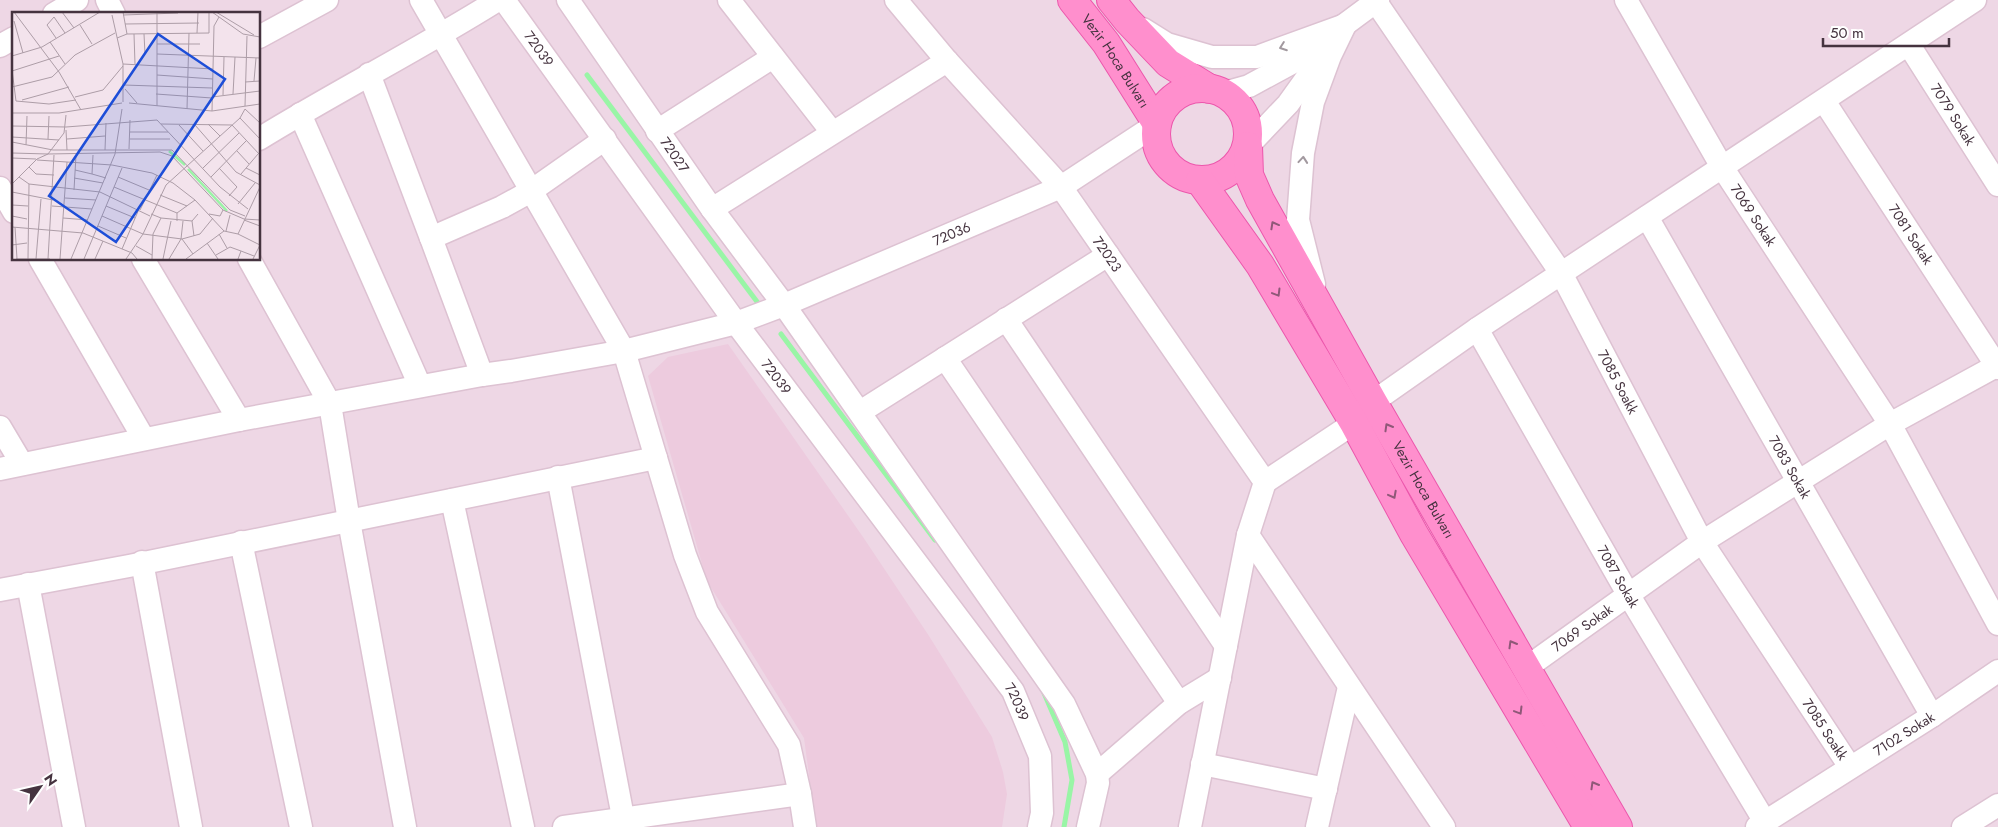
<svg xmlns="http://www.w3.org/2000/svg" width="1998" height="827" viewBox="0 0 1998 827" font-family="Jost,sans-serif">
	<rect width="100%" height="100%" fill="#f3e3ec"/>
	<path fill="#eed7e5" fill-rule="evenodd" d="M0,0H1998V827H0ZM14,14H259V259H14Z"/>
	<path fill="#edcbde" d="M728,344L863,537L929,636L992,737L1003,772L1007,794L1002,827H816L804,738L707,581L648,376L668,357Z"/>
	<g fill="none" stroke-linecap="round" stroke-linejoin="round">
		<g stroke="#99f5a6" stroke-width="5">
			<path d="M587,75L761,307"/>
			<path d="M781,334L935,540"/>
			<path d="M1044,693L1065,742L1072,780L1064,827"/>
		</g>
		<g stroke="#ddc2d2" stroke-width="25">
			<g id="minor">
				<path d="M107,0L114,14"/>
				<path d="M421,0L624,351L685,555L707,612L789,745L800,794L805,827"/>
				<path id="s1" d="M504,0L736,323L1013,691L1040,756L1042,813L1039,827"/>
				<path id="s2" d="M568,0L712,209L784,305L1064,704L1097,774L1098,783L1088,827"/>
				<path d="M729,0L832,132"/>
				<path id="s3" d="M896,0L947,61L1061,187L1265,482L1248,535L1190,827"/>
				<path id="s4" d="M1626,0L1722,167L1890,424L1998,624"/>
				<path id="s5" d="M1376,2L1561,273L1702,542L1850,767"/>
				<path d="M54,14L77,0"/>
				<path d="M1143,29L1167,44L1212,57H1257L1345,25"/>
				<path d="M259,37L327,0"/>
				<path id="s6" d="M1909,45L1998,185"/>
				<path d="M0,46L14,38"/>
				<path d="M369,74L431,238"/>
				<path d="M1224,93L1249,86L1297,60L1378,0"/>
				<path id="s7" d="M1824,101L1998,368"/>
				<path d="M300,114L420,386"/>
				<path d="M657,131L773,57"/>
				<path d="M259,139C337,91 420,49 498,0"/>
				<path d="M1248,146L1288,104L1321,58"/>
				<path d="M0,188L14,212"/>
				<path d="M712,209L947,61"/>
				<path id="s8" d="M1647,217L1932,716"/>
				<path d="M40,259L144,439"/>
				<path d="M143,259L239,420"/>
				<path d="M249,259L330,404L349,521L405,827"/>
				<path d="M1314,284L1298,220L1303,153L1313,102L1330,56L1345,25"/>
				<path d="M1006,319L1226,646"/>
				<path id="s9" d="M1477,329L1628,594L1765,822"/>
				<path d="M945,358L1179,703"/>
				<path d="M482,375L431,238L502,207L531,191L605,139"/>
				<path d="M1373,402L1477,329L1975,0"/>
				<path d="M860,412L1108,255"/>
				<path d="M0,427L22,464"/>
				<path id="s10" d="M0,469L239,420L482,375L511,371L624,351L736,323L784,305L1061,187L1157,124"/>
				<path d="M558,477L623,817"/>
				<path d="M1265,482L1354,423"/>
				<path d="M452,500L523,827"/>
				<path d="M1248,535L1444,827"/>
				<path d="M241,542L301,827"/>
				<path d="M142,562L191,827"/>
				<path d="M28,584L74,827"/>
				<path d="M0,590L129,566L656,458"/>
				<path id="s11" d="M1526,668L1702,542L1890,424L1998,365"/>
				<path d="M1202,764L1326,789"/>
				<path d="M1097,774L1179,703L1220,678"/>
				<path d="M564,827L800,794"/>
				<path d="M1317,827L1349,687"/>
				<path id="s12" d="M1757,827L1932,716L1998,671"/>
				<path d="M1963,827L1998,805"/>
			</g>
		</g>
		<g stroke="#ec57ac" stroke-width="30">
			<g id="major">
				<path id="s13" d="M1072,0L1106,43L1157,124"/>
				<path d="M1111,0L1127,20L1168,63L1210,89"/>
				<circle cx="1202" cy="134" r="46"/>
				<path id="s14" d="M1248,146L1249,175L1260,200L1373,402L1618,827"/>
				<path d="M1200,181L1260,265L1354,423L1414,534L1588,827"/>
			</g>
		</g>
		<use href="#minor" stroke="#fff" stroke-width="22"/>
		<use href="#major" stroke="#ff8fcd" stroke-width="28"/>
	</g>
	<defs><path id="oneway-chevron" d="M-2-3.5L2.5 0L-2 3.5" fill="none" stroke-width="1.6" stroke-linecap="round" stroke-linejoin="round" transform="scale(1.25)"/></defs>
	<g stroke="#a2999f">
		<use href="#oneway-chevron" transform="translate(1283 47) rotate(160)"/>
		<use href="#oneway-chevron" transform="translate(1303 160) rotate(-85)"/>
	</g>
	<g stroke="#8f5878">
		<use href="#oneway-chevron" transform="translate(1274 225) rotate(-119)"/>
		<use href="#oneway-chevron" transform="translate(1277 293) rotate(59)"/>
		<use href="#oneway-chevron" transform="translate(1388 427) rotate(-120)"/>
		<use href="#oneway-chevron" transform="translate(1393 495) rotate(62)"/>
		<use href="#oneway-chevron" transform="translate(1512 644) rotate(-120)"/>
		<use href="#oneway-chevron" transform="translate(1519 711) rotate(59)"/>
		<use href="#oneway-chevron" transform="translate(1594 785) rotate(-120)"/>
	</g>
	<g text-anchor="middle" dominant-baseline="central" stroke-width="4" stroke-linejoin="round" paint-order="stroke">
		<g font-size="14" fill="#45333f" stroke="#fff">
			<text stroke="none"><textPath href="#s1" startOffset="60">72039</textPath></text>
			<text stroke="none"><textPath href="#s13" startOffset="75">Vezir Hoca Bulvarı</textPath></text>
			<text stroke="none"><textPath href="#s6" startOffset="82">7079 Sokak</textPath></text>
			<text stroke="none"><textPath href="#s2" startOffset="188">72027</textPath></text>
			<text stroke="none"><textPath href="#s4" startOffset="250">7069 Sokak</textPath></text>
			<text stroke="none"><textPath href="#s10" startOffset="984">72036</textPath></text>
			<text stroke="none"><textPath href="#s7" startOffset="159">7081 Sokak</textPath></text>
			<text stroke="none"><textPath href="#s3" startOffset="331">72023</textPath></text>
			<text stroke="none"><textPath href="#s1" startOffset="465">72039</textPath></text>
			<text stroke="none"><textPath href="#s5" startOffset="451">7085 Soakk</textPath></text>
			<text stroke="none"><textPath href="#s8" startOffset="288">7083 Sokak</textPath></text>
			<text stroke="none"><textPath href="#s14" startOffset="389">Vezir Hoca Bulvarı</textPath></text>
			<text stroke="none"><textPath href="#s9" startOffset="285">7087 Sokak</textPath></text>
			<text stroke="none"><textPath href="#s11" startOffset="69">7069 Sokak</textPath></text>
			<text stroke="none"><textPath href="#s1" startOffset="870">72039</textPath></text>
			<text stroke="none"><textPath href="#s5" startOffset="856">7085 Soakk</textPath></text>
			<text stroke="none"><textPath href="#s12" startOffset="174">7102 Sokak</textPath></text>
		</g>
	</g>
	<g transform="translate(12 12)">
		<rect width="248" height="248" fill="#f3e3ec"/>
		<path fill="none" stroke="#99f5a6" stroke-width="2.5" d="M157,139L173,153M176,157L215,199"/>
		<path fill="none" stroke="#ad9da7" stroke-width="1" d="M2,0L47,60L69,98M50,0L62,16M111,0L115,22M200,0L231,22L248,25M204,0L242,23M100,3L111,52V90M111,3L166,1M2,9L11,41M113,12L187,11M68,13L80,32M185,21L186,0M122,22L123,52M132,22L133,42M44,26L35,13L42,5L53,21M105,26L115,22L197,21V0M38,30L53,52M145,32H188M145,42L248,46M0,44L30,35L88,0M111,52L201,57M0,58L4,89M0,59L47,44M145,63L201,67M242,69L244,46M233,70L248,69M112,73L200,76M0,75L40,65L63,43L103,21M113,77L125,91M144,82L200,86M221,82L223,45M211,83L212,45M63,85L91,78L111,54M200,85L248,79M10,88L57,75M4,89L37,92L64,88M117,91L200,99L248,92M145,94V0M233,94L235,24M175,97L177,21M200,99L202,14L207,5M0,101H47L110,91M228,106L248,127M149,112L220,113L248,143M196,112L208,124M167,113L191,139M183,113L224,160L248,173M0,114L54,115L145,108L208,175L236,197M54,118L55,138M118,120H156M0,125L47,128M36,127L37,104M55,127L93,124M118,127H158M0,130L41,138H160L218,198L233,204M14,133L15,104M117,137L118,108M93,138L94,111M225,139L237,152M0,141L36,142L52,121L54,103M81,143L80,162L94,166M0,146L24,147M25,148L100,153L140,161L161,171L183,188M17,155L24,162L42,163M191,156L227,121M207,156L225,175L217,184M234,156L248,163M63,158L80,162M229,162L246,142M7,165L17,172L88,180L138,204M106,165L137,178M199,165L234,129M62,166L91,171M0,172L25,147L36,142L148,140L160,144L211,198L232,207L248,208M102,175L165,201V209M62,178L64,143M0,180L41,188M148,183L175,194M53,186L84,188M226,192L243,171M0,193L16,194M40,194L80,197M94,194L123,206M128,198L145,163M165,201L183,188L212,219M139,202L149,206L141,222L140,247M197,202L208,204L211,198M0,204L15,207M90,204L131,222L170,227L188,222L201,206M51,206L76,208M149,206L180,209M232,208L248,214M86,214L114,226M0,215L71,221L120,241L125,247M3,215L5,247M214,219L218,203M207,222L215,236M226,222L248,175M182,224L180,209L186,202M170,227L181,242M195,231L206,247M0,233L15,231M124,234L140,243M110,237L127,197M204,243L218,235L229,239M4,247H38M16,247L17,172M24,247L29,187M36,247L42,143M48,247L55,150M59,247L103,142L110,97M72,247L110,156M83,247L91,229M114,247L131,222L154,173L228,106L233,97L248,111M151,247L159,209M157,247L169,227L171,209M174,247L212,219L226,222L248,233M226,247L229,239L242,244M241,247L248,233"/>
		<path fill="#1d4ed8" fill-opacity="0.15" stroke="#1d4ed8" stroke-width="2.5" d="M146,22L213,67L104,230L37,184Z"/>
		<rect width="248" height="248" fill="none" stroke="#45333f" stroke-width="2.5"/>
	</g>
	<g transform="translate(40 787) rotate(56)" stroke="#ffffff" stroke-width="4" paint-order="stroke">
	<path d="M0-4L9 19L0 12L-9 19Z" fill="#45333f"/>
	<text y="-8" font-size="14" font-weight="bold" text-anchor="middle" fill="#45333f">N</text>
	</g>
	<path d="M1823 38v8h126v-8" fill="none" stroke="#45333f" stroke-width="2.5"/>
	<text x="1830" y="38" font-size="15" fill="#45333f" stroke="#ffffff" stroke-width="4" paint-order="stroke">50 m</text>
</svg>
